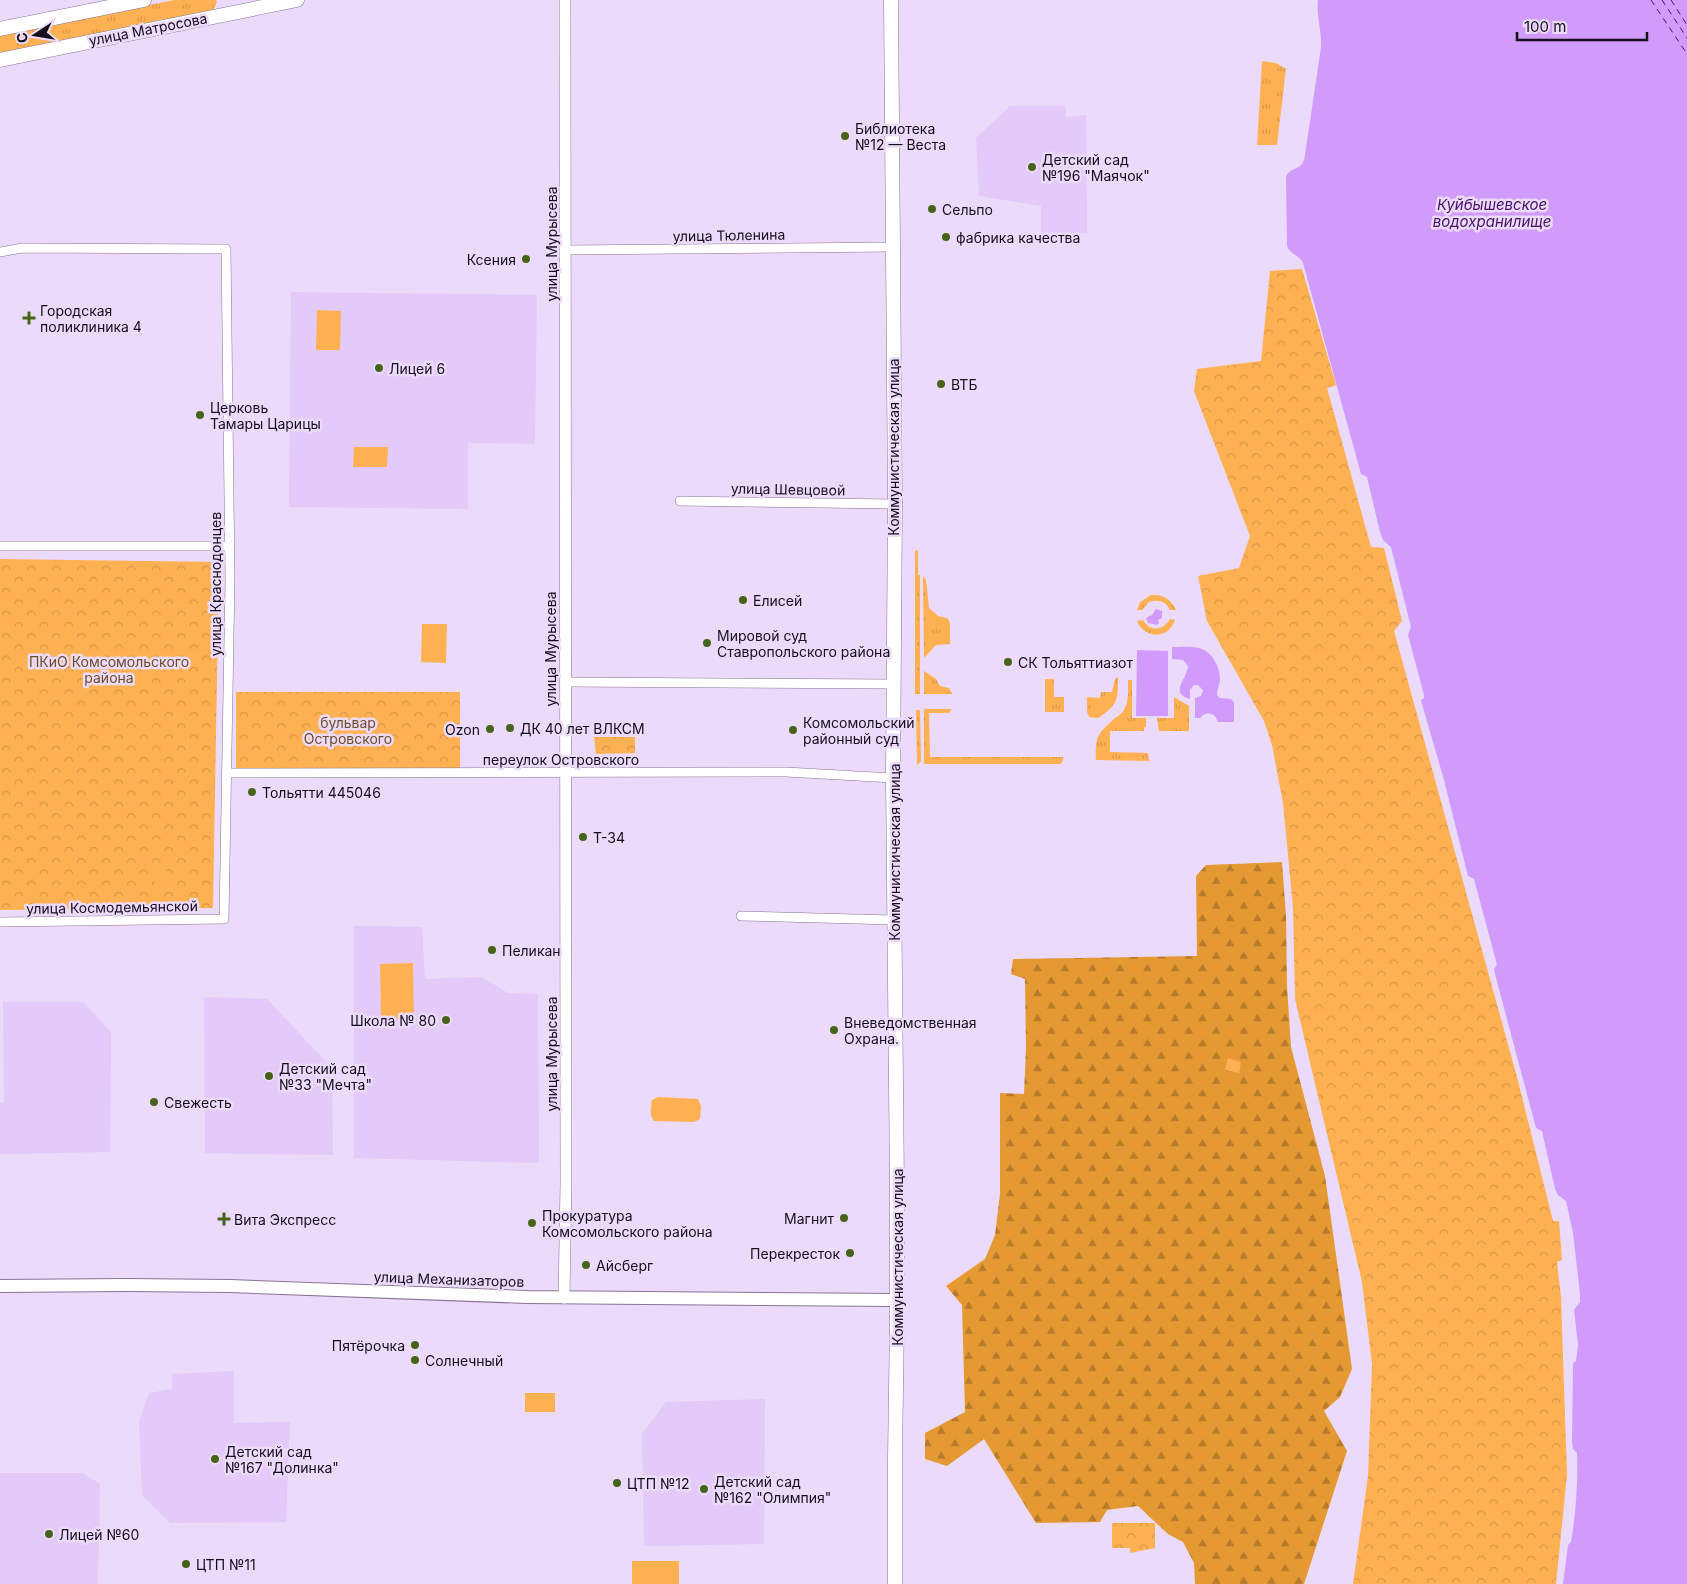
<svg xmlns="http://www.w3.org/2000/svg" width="1687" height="1584" viewBox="0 0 1687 1584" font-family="Inter,sans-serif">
	<defs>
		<pattern id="grass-tufts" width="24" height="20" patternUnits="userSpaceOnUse" patternTransform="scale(1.25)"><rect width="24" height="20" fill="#feb152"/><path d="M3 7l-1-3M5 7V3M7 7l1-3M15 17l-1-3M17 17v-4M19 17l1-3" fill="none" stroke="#d99747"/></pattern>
		<pattern id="forest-firs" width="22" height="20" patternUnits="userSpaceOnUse" patternTransform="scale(1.25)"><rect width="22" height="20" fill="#e59933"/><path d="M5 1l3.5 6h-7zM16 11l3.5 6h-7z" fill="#b87b2a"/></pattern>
		<pattern id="park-crowns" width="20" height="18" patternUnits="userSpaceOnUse" patternTransform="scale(1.25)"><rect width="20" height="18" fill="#feb152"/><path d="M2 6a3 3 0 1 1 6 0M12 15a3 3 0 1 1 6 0" fill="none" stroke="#d99747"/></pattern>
	</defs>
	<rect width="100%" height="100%" fill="#ebdafa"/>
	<g fill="#e3caf8">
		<path d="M1010,106H1065L1066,117L1086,115L1087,233H1041V206L979,196L976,138Z"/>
		<path d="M291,292L537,295L535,444L468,443V509L289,507Z"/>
		<path d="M354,926L422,927L425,979L482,977L508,993L538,994L539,1163L354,1158Z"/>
		<path d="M204,997L267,999L332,1068L333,1155L205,1153Z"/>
		<path d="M3,1002H83L111,1032L110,1152L0,1154V1103H4Z"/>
		<path d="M234,1371V1423L290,1422L286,1522L170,1523L142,1495L139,1421L149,1393L172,1389V1374Z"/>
		<path d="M765,1399L764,1544L644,1546L642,1434L666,1402Z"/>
		<path d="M0,1473H83L100,1484L98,1584H0Z"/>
	</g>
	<g fill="url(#grass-tufts)">
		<path d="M174,0H216L217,2L213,11L0,54V35Z"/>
		<path d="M1262,61L1276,63L1286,69L1277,145H1257Z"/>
		<path d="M915,550L918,551V575H920V694H915Z"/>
		<path d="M923,576L926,580L929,608L938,616L947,618L950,623V644L936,645L924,658Z"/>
		<path d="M1151,595C1163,594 1171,599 1176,610H1170C1166,601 1158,599 1149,602L1142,610H1137L1140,602Z"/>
		<path d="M1170,619L1175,620C1168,640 1145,639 1137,621L1143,620C1150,632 1163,631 1170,619Z"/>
		<path d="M924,671L936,679L940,686L949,688L952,694H924Z"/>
		<path d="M1118,677C1118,700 1118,705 1098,718L1089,717L1087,712V697L1100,698L1101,692H1112L1115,679Z"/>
		<path d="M1045,679H1054V697H1064V712H1045Z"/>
		<path d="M1128,680H1132V718H1146V727H1144V731H1110V752L1148,753L1149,761L1096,760C1095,737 1097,734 1114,719C1118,716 1123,713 1125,708C1129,700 1128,689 1128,680Z"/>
		<path d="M1174,697L1189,706V731H1159L1157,718H1174Z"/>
		<path d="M924,709H952L949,713H929L930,757H1064L1061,764H924Z"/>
		<path d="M916,710H920L921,761L917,765Z"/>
	</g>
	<path fill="url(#forest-firs)" d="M1282,862L1286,916L1287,986L1291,1047L1325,1176L1352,1369L1340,1397L1324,1411L1347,1451L1304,1584H1195L1194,1563L1183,1542L1168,1534L1138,1506L1107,1510L1100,1522L1036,1523L984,1439L947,1466L925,1459V1433L965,1412L962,1305L946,1286L985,1259L995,1235L1000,1194V1093L1024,1094L1026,1049L1025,979L1011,974L1013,959L1197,956L1196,876L1206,865Z"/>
	<g fill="url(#park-crowns)">
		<path d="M1302,269L1336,385L1327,388L1371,547L1384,548L1402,621L1394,631L1517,1077L1553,1221H1559L1562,1260L1557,1262L1561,1297L1567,1475L1556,1584H1353L1368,1476L1372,1364L1362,1282L1295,999L1293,908L1283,803L1272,745L1264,721L1207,621L1198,576L1239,568L1250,536L1194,391L1197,369L1261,361L1270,271Z"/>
		<path d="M0,559L219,562L213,908L0,910Z"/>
		<rect x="236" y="692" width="224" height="76"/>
		<path d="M594,737H635V753L596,754Z"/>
		<path d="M1112,1523H1155V1548L1130,1553V1548H1112Z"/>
	</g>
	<g fill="#feb152">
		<path d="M317,310L341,311L340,350H316Z"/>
		<path d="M354,447H388L387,467H353Z"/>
		<path d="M422,624H447L446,663L421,662Z"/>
		<path d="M154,871H170L171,892H155Z"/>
		<path d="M413,963L414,1019L381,1020L380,964Z"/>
		<path d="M1228,1058L1241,1062L1239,1073L1225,1070Z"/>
		<path d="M658,1097L698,1099L701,1106L700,1119L694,1122L654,1121C649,1116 651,1106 652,1100Z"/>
		<rect x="525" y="1393" width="30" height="19"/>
		<rect x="632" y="1561" width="47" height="23"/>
	</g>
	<g fill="#d09bfa">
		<path d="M1318,0H1687V1584H1563L1568,1545L1571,1542C1576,1513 1578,1483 1577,1453L1573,1449L1572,1441L1573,1363L1576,1361L1578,1345L1574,1310L1580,1302V1294L1573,1233L1566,1201L1558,1195L1555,1189L1542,1131L1536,1128L1495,974L1494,969L1497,965L1496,961L1474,879L1468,876L1444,780L1422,704L1421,700L1424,698V695L1408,635L1411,627L1391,547L1383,540L1380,532L1367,477L1361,474L1303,263C1299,255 1290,254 1287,246L1286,177C1289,168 1296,171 1302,164C1305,160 1305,153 1306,148L1321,47C1322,31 1316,16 1318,0Z"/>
		<path d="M1156,609L1162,611V618L1158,620L1159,623L1157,625L1148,623L1146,618L1152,615Z"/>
		<path d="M1172,647C1180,647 1191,646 1199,648C1212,651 1220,667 1220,679C1220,685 1217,689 1217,695L1220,698L1231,699L1234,702V722H1218L1215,716C1209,712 1204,713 1200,718H1195V698L1201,696L1203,690L1198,685H1194L1190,690V699C1168,693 1188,678 1188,666L1183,660L1172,659Z"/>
		<path d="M1137,650L1168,651V716H1136Z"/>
	</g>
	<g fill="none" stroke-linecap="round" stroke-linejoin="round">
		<g stroke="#481367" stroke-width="1" stroke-dasharray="6 5" stroke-linecap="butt">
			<path d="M1651,0L1687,54"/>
			<path d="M1662,0L1687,38"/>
			<path d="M1671,0L1687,25"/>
		</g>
		<g stroke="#877498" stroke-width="10">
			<g id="minor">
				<path d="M566,250L892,247"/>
				<path d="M0,252L22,248L226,249L230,579L224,919L0,922"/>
				<path d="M680,501L895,504"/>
				<path d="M0,546H230"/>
				<path d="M565,682L893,684"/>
				<path d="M228,773L786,772L893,778"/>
				<path d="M741,916L894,920"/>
			</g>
		</g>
		<g stroke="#877498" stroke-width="12">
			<path id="tertiary" d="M564,1298L566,1184L565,0"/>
		</g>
		<g stroke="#877498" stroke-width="14">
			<path id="secondary" d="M0,1286L126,1285L230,1286L527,1297L897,1300"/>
		</g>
		<g stroke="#877498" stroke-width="15">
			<g id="primary">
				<path d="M891,0L895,504L893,778L897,1186V1321L895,1458V1584"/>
				<path d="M0,29L144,0"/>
				<path d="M0,60L297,0"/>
			</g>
		</g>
		<use href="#minor" stroke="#fff" stroke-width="9"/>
		<use href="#tertiary" stroke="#fff" stroke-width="11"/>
		<use href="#secondary" stroke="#fff" stroke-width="12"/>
		<use href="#primary" stroke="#fff" stroke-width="14"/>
	</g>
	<g fill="#466419" stroke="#ebdafa" stroke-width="2">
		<circle cx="845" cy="136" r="5"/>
		<circle cx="1032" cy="167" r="5"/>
		<circle cx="932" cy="209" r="5"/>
		<circle cx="946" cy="237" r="5"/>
		<circle cx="526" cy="259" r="5"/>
		<path d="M26.5 310.5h5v5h5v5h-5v5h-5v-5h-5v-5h5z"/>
		<circle cx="379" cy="368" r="5"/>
		<circle cx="941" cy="384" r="5"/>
		<circle cx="200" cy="415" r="5"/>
		<circle cx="743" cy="600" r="5"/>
		<circle cx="707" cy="643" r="5"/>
		<circle cx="1008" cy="662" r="5"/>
		<circle cx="510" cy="728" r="5"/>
		<circle cx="490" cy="729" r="5"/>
		<circle cx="793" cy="730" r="5"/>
		<circle cx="252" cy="792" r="5"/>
		<circle cx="583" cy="837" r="5"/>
		<circle cx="492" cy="950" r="5"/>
		<circle cx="446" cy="1020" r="5"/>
		<circle cx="834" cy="1030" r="5"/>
		<circle cx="269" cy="1076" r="5"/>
		<circle cx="154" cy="1102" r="5"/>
		<circle cx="844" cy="1218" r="5"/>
		<path d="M221.5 1211.5h5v5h5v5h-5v5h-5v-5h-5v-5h5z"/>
		<circle cx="532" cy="1223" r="5"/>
		<circle cx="850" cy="1253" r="5"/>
		<circle cx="586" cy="1265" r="5"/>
		<circle cx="415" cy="1345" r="5"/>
		<circle cx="415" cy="1360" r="5"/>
		<circle cx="215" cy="1459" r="5"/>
		<circle cx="617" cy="1483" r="5"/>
		<circle cx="704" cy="1489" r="5"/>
		<circle cx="49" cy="1534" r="5"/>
		<circle cx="186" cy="1564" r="5"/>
	</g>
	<g text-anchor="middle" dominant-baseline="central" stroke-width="5" stroke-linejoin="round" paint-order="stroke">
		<g font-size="14" fill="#150e1b" stroke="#ebdafa">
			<text transform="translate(148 29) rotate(-11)">улица Матросова</text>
			<text transform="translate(729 235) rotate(-1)">улица Тюленина</text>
			<text transform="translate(551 244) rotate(-90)">улица Мурысева</text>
			<text transform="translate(893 447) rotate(-90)">Коммунистическая улица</text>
			<text transform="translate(788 489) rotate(1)">улица Шевцовой</text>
			<text transform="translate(215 584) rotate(-90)">улица Краснодонцев</text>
			<text transform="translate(550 649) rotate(-90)">улица Мурысева</text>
			<text x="561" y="759">переулок Островского</text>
			<text transform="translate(894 852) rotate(-90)">Коммунистическая улица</text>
			<text transform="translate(112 907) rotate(-1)">улица Космодемьянской</text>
			<text transform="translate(551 1054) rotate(-90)">улица Мурысева</text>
			<text transform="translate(897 1257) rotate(-90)">Коммунистическая улица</text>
			<text transform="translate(449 1279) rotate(2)">улица Механизаторов</text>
		</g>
		<g font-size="14" fill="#150e1b" stroke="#ebdafa" text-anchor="start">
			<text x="855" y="128">Библиотека<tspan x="855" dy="16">№12 — Веста</tspan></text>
			<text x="1042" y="159">Детский сад<tspan x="1042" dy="16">№196 "Маячок"</tspan></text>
			<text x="942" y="209">Сельпо</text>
			<text x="956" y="237">фабрика качества</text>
			<text x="516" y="259" text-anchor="end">Ксения</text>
			<text x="40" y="310">Городская<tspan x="40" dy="16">поликлиника 4</tspan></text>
			<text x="389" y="368">Лицей 6</text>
			<text x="951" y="384">ВТБ</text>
			<text x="210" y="407">Церковь<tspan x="210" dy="16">Тамары Царицы</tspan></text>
			<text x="753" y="600">Елисей</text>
			<text x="717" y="635">Мировой суд<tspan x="717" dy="16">Ставропольского района</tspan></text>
			<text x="1018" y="662">СК Тольяттиазот</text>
			<text x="803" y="722">Комсомольский<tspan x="803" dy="16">районный суд</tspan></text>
			<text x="520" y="728">ДК 40 лет ВЛКСМ</text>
			<text x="480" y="729" text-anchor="end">Ozon</text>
			<text x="262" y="792">Тольятти 445046</text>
			<text x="593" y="837">Т-34</text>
			<text x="502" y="950">Пеликан</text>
			<text x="436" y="1020" text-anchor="end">Школа № 80</text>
			<text x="844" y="1022">Вневедомственная<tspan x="844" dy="16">Охрана.</tspan></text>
			<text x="279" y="1068">Детский сад<tspan x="279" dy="16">№33 "Мечта"</tspan></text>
			<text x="164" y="1102">Свежесть</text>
			<text x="542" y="1215">Прокуратура<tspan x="542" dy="16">Комсомольского района</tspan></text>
			<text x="834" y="1218" text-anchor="end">Магнит</text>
			<text x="234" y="1219">Вита Экспресс</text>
			<text x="840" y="1253" text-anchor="end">Перекресток</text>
			<text x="596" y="1265">Айсберг</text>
			<text x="405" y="1345" text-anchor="end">Пятёрочка</text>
			<text x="425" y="1360">Солнечный</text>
			<text x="225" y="1451">Детский сад<tspan x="225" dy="16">№167 "Долинка"</tspan></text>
			<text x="714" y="1481">Детский сад<tspan x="714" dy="16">№162 "Олимпия"</tspan></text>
			<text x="627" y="1483">ЦТП №12</text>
			<text x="59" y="1534">Лицей №60</text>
			<text x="196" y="1564">ЦТП №11</text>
		</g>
		<g font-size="14" fill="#6e4e27" stroke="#ebdafa">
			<text x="109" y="661">ПКиО Комсомольского<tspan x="109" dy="16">района</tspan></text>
			<text x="348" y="722">бульвар<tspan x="348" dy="16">Островского</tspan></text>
		</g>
		<g font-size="15" font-style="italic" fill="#481367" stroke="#ebdafa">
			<text x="1492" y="204">Куйбышевское<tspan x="1492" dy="17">водохранилище</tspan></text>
		</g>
	</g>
	<g transform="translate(35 35) rotate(258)" stroke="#ebdafa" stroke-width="4" paint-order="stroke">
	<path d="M0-4L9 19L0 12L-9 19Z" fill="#150e1b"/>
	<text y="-8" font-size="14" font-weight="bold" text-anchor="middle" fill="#150e1b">С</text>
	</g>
	<path d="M1517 32v8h130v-8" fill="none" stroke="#150e1b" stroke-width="2.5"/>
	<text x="1524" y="32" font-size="15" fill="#150e1b" stroke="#ebdafa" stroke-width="4" paint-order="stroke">100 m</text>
</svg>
